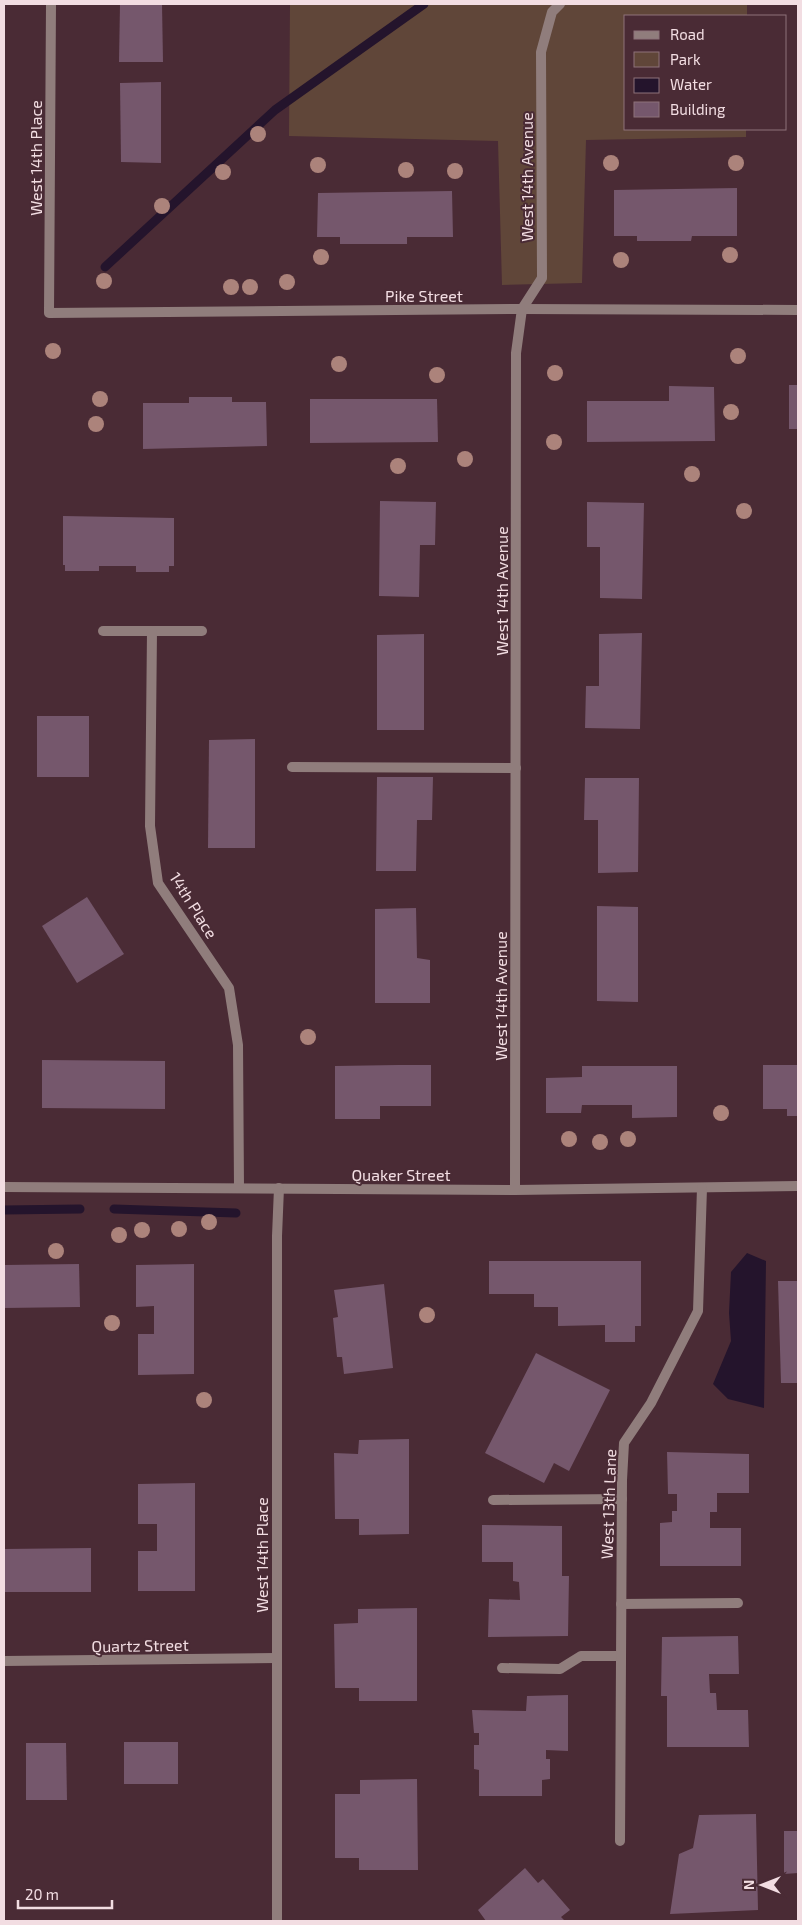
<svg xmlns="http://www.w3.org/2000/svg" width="802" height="1925" viewBox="0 0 802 1925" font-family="'Exo 2',sans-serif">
	<rect width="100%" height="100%" fill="#4a2b35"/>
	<path fill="#604639" d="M290,4H747V16H626V129H746V137L586,140L582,283L502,285L498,141L289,136Z"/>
	<path fill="#24142c" d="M747,1253L766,1261L764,1408L728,1399L713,1384L731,1341L729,1313L731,1272Z"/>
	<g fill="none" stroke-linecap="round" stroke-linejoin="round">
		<g stroke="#24142c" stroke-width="9">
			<path d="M105,267L275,110L424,4"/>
			<path d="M114,1209L236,1213"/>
			<path d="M4,1210L80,1209"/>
		</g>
	</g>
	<g fill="#75576c">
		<path d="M120,4H162L163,62H119Z"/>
		<path d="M161,82V163L121,162L120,83Z"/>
		<path d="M737,188V236H692L691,241H637V236H614V190Z"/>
		<path d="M452,191L453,237H407V244H340V237H317L318,193Z"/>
		<rect x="789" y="385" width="9" height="44"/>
		<path d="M669,386L714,387L715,441L587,442V401H669Z"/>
		<path d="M189,397H232V402H266L267,446L143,449V403H189Z"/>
		<path d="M310,399H437L438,442L310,443Z"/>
		<path d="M380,501L436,502L435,545H420L419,597L379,596Z"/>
		<path d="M587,502L644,503L642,599L600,598V547H587Z"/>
		<path d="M63,516L174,518V566H169V572H136V566H99V571H65V565H63Z"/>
		<path d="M642,633L640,729L585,728L586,686H599V634Z"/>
		<path d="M424,634V730H377V635Z"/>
		<rect x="37" y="716" width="52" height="61"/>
		<path d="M255,739V848H208L209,740Z"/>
		<path d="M377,777H433L432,820H417L416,871H376Z"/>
		<path d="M585,778H639L638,872L598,873V820H584Z"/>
		<path d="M87,897L124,954L77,983L42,926Z"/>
		<path d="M597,906L638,907V1002L597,1001Z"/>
		<path d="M416,908L417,958L430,960V1003H375V909Z"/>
		<path d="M42,1060L165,1061V1109L42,1108Z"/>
		<path d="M398,1065H431V1106H380V1119H335V1066Z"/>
		<path d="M763,1065H798V1116H787V1109H763Z"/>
		<path d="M582,1066H677V1117L632,1118V1105H582L581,1113H546V1078L582,1077Z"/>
		<path d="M489,1261H641V1326H635V1342H605V1325L558,1326V1307H534V1294H489Z"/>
		<path d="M79,1264L80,1307L4,1308V1265Z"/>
		<path d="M194,1264V1374L138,1375V1334H154V1306L136,1307V1265Z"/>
		<path d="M778,1281H798V1383H781Z"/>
		<path d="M384,1284L393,1368L344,1374L342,1357H337L333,1318L338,1317L334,1290Z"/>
		<path d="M536,1353L610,1390L569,1471L554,1463L544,1483L485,1453Z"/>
		<path d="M409,1439V1534L359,1535V1519H335L334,1453L358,1454L359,1440Z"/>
		<path d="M667,1452L749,1454V1493H717V1512H710V1528H741V1566H660V1523L672,1522V1511H677V1494H668Z"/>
		<path d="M195,1483V1591H138V1551H157V1524H138V1484Z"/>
		<path d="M482,1525L562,1526V1576H569L568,1636L488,1637L489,1599L520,1600L519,1582L513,1581V1562H482Z"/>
		<path d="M91,1548V1592H4V1549Z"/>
		<path d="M417,1608V1701H359V1688H335L334,1624L358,1623V1609Z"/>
		<path d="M738,1636L739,1674H709L710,1693H716L717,1710H748L749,1747H667V1696H661L662,1637Z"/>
		<path d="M568,1695V1751L546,1750V1759H550V1779L542,1780V1796H479V1770L474,1769V1745H479V1733H474L472,1710L526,1711L527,1696Z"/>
		<rect x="124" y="1742" width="54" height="42"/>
		<path d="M26,1743H66L67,1800H26Z"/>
		<path d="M417,1779L418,1870H359V1858H335V1794H360V1780Z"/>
		<path d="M756,1814L758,1910L670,1914L679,1854L693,1848L699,1815Z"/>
		<path d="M784,1831H798V1873L784,1874Z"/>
		<path d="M525,1868L538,1883L543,1879L570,1910L561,1917L565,1921H486L478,1910Z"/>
	</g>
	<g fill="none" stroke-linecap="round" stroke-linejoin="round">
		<g stroke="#907d7c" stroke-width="10">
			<path d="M292,767L516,768"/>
			<path d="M493,1500L622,1499"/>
			<path d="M621,1604L738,1603"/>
			<path d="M502,1668L560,1669L581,1656H621"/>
		</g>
		<g stroke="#907d7c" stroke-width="10">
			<path d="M51,4L49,313L522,309L798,310"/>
			<path d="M103,631H202"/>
			<path d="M152,631L150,826L158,883L229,988L238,1045L239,1188"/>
			<path d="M4,1187L515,1190L798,1186"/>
			<path d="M515,1190L516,353L522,309L542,278L541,52L552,12L560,4"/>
			<path d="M4,1661L276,1658"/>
			<path d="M620,1841L622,1480L624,1443L651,1403L698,1311L702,1188"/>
			<path d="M277,1921V1236L279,1188"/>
		</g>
	</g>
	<g fill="#ac837b">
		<circle cx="258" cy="134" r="8"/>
		<circle cx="611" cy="163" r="8"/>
		<circle cx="736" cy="163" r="8"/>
		<circle cx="318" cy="165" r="8"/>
		<circle cx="406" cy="170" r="8"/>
		<circle cx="455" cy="171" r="8"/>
		<circle cx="223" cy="172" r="8"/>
		<circle cx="162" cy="206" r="8"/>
		<circle cx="730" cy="255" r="8"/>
		<circle cx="321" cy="257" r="8"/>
		<circle cx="621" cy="260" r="8"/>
		<circle cx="104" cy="281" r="8"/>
		<circle cx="287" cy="282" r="8"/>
		<circle cx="231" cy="287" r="8"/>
		<circle cx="250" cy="287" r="8"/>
		<circle cx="53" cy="351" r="8"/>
		<circle cx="738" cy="356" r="8"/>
		<circle cx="339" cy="364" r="8"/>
		<circle cx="555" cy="373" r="8"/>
		<circle cx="437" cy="375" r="8"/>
		<circle cx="100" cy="399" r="8"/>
		<circle cx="731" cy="412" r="8"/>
		<circle cx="96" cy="424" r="8"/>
		<circle cx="554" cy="442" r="8"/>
		<circle cx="465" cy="459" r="8"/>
		<circle cx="398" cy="466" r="8"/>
		<circle cx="692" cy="474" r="8"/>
		<circle cx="744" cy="511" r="8"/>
		<circle cx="308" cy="1037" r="8"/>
		<circle cx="721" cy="1113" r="8"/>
		<circle cx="569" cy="1139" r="8"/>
		<circle cx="628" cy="1139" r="8"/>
		<circle cx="600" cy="1142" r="8"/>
		<circle cx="209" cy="1222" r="8"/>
		<circle cx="179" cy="1229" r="8"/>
		<circle cx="142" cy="1230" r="8"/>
		<circle cx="119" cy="1235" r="8"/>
		<circle cx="56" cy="1251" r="8"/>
		<circle cx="427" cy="1315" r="8"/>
		<circle cx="112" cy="1323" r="8"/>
		<circle cx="204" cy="1400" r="8"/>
	</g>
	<g text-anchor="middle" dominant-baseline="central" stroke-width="4" stroke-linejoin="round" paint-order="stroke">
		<g font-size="16" fill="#f2dde2" stroke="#4a2b35">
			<text transform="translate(35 158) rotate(-90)">West 14th Place</text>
			<text transform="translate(526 177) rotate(-90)">West 14th Avenue</text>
			<text x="424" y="295">Pike Street</text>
			<text transform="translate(501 591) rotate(-90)">West 14th Avenue</text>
			<text transform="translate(194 905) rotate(58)">14th Place</text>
			<text transform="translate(500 996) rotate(-90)">West 14th Avenue</text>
			<text x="401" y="1174">Quaker Street</text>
			<text transform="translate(608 1504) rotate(-88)">West 13th Lane</text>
			<text transform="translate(261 1555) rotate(-90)">West 14th Place</text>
			<text transform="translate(140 1645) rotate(-1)">Quartz Street</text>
		</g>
	</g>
	<rect width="802" height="1925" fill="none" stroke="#f2dde2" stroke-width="10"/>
	<rect x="624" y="15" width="162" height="115" fill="#4a2b35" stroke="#8d727a"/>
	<rect x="634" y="31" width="25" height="8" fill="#907d7c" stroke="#8d727a"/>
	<text x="670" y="40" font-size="15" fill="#f2dde2">Road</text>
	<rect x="634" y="52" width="25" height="15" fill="#604639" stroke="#8d727a"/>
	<text x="670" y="65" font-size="15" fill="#f2dde2">Park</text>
	<rect x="634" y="78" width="25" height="15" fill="#24142c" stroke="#8d727a"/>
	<text x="670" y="90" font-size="15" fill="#f2dde2">Water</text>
	<rect x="634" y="102" width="25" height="15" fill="#75576c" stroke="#8d727a"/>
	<text x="670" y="115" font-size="15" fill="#f2dde2">Building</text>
	<g transform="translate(762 1885) rotate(270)" stroke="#4a2b35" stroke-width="4" paint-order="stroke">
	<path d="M0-4L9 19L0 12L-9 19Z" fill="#f2dde2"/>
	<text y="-8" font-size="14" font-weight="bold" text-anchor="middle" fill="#f2dde2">N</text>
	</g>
	<path d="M18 1900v8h94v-8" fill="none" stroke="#f2dde2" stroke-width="2.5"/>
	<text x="25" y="1900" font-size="15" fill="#f2dde2" stroke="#4a2b35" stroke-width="4" paint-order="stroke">20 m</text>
</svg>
